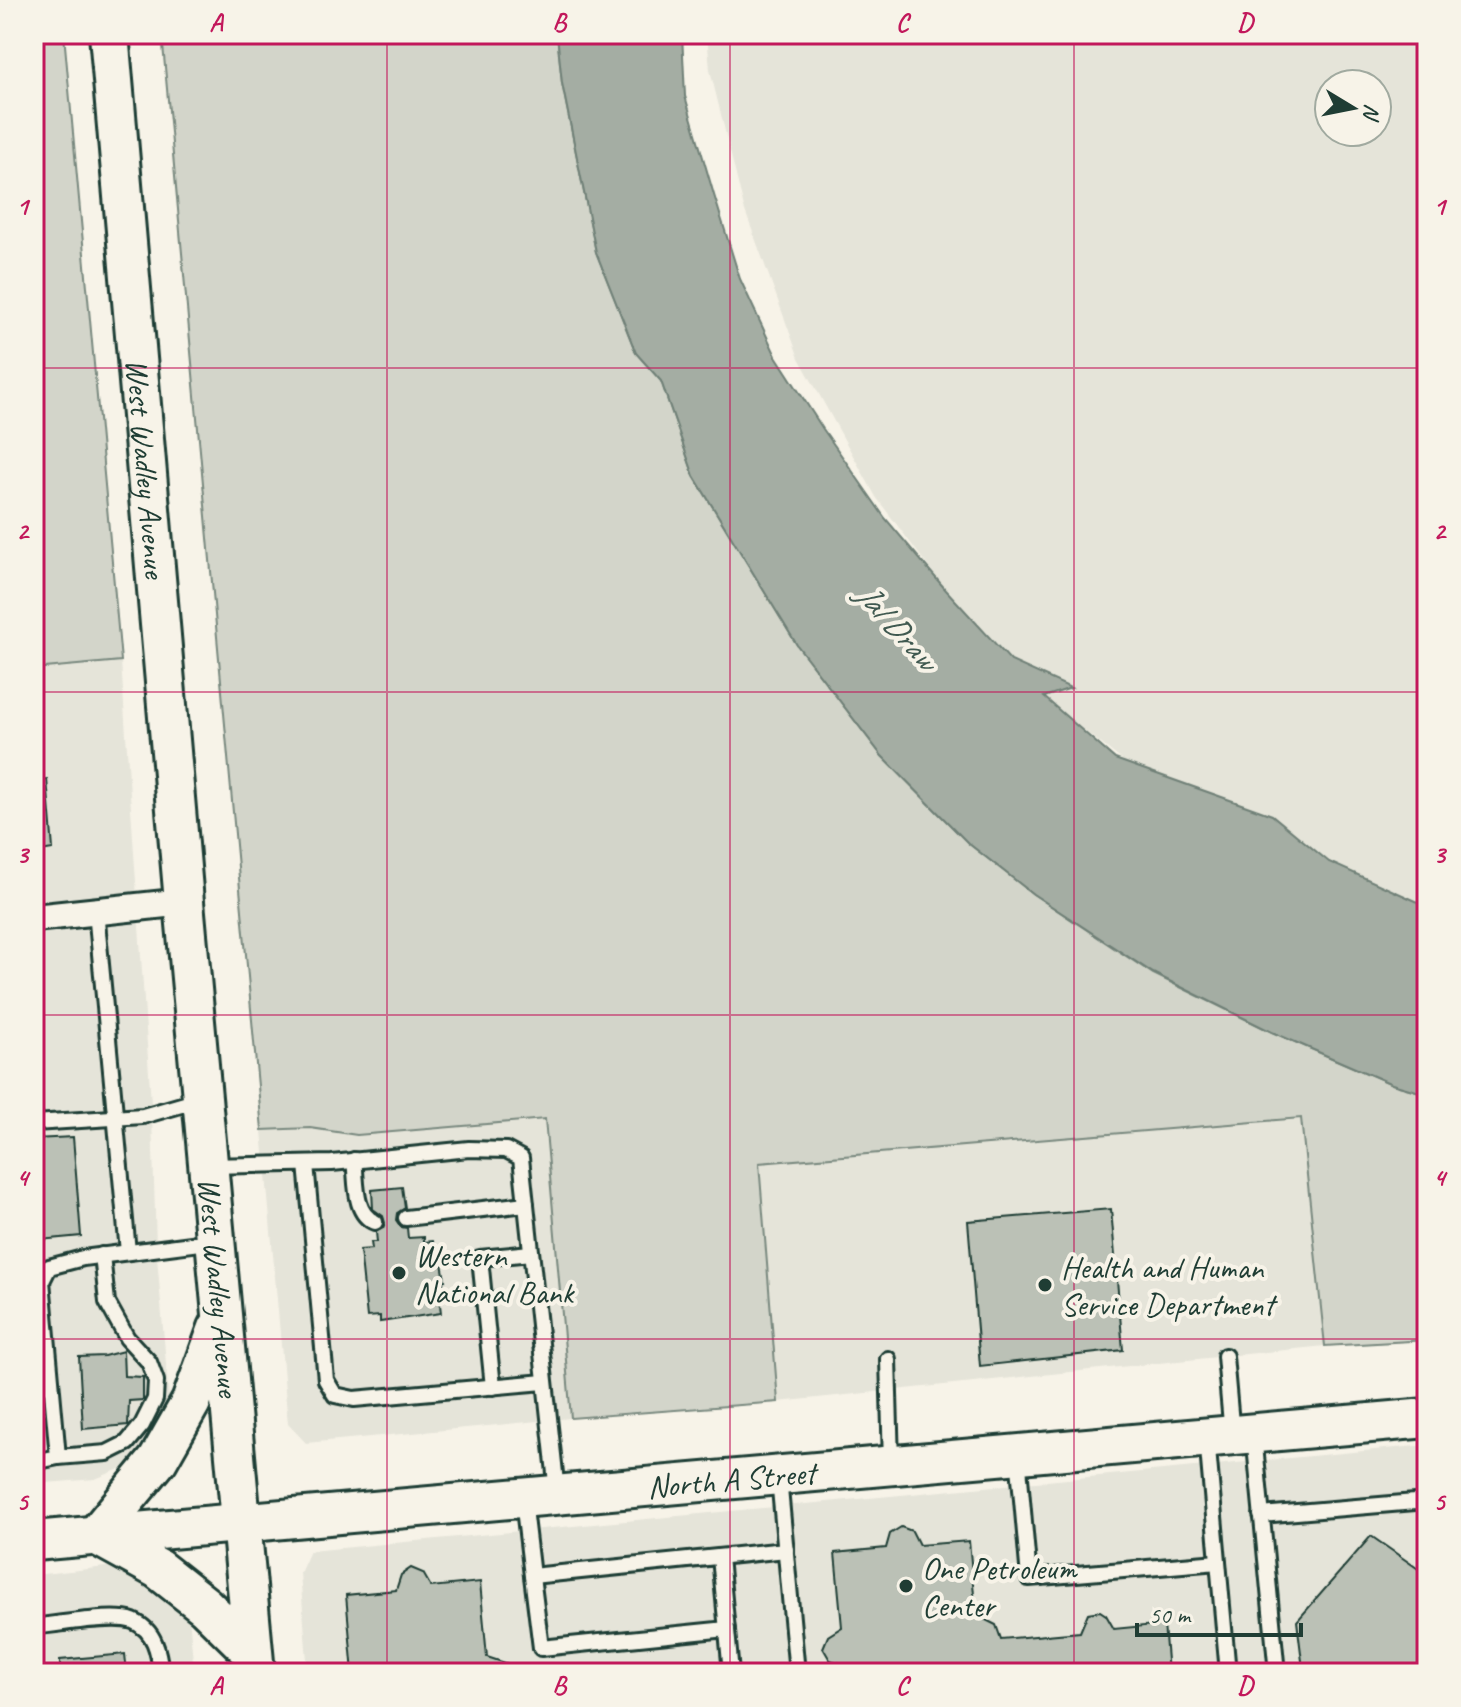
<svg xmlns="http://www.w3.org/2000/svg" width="1461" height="1707" viewBox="0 0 1461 1707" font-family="Caveat,sans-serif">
	<rect width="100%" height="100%" fill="#f7f3e8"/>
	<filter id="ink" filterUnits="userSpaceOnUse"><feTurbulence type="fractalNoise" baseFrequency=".0125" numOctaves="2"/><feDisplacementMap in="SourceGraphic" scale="16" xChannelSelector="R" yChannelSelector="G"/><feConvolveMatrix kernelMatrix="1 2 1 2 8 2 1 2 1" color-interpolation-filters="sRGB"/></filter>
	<g filter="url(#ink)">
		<g fill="#e5e4d9" fill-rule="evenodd">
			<path d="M707,34H1427V927L1170,798L1047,701L946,590L876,497L799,358L744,208L710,70ZM1329,84H1377V132H1329Z"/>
			<path d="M121,661L152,1118L156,1245L170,1411L132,1464L95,1479L34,1484V669Z"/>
			<path d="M1302,1117L1325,1346L778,1402L758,1163Z"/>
			<path d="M546,1119L571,1418L306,1443L288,1424L262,1130L310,1128L357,1135Z"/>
			<path d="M1427,1445V1673H308L300,1573L310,1551Z"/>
			<path d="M115,1566L188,1604L194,1673H34V1575Z"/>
		</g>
		<g fill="#d3d5ca" stroke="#79897f" stroke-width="2">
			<path d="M34,34H64L121,661L34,669Z"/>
			<path d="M162,34H557L562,83L596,252L636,353L661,381L694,476L797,645L882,756L968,843L1033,894L1153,974L1272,1032L1392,1084L1427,1094V1340L1325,1346L1301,1118L759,1163L778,1402L571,1418L545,1119L357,1135L310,1128L262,1130Z"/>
		</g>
		<path fill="#a4ada3" stroke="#6f8077" stroke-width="2" d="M557,34H682L685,96L714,195L740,279L776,356L823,429L885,518L946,590L1011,661L1071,688L1044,697L1115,759L1272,815L1329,862L1427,906V1094L1392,1084L1272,1032L1153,973L1033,894L968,843L882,756L797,645L694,476L661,381L636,353L596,252L562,83Z"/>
		<g fill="#bbc1b6" stroke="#1f3d34" stroke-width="2">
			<path d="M47,779L53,849L34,852V780Z"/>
			<path d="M73,1137L81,1236L40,1240L34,1139Z"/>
			<path d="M402,1187L405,1208L397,1213L396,1220L401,1227L407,1228L408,1238L424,1237V1242L433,1241L434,1251H440L445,1280H443L444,1295L439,1296L441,1313L380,1322V1316L367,1317L360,1250L372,1249L371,1242H377L376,1232L383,1228L385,1223L383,1216L373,1209L372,1190Z"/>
			<path d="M1111,1209L1123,1350L980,1366L968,1221Z"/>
			<path d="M123,1351L124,1376L143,1377V1400L129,1401L128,1425L83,1429L79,1357L104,1356Z"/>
			<path d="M901,1527L912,1531L919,1545L969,1541L976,1615L996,1625L1001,1639L1080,1632L1088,1613L1100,1611L1106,1615L1114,1629L1164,1624L1168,1673H846L845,1665L830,1660L823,1648L828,1636L842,1627L835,1553L886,1548L890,1534Z"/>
			<path d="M1371,1536L1427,1575V1673H1308L1303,1669L1297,1621Z"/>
			<path d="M411,1568L423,1573L431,1587L480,1582L487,1657L526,1670V1673H353L346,1595L396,1590L401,1575Z"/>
			<path d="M125,1654L127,1673H60V1660Z"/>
		</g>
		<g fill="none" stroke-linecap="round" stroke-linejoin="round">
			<g stroke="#1f3d34" stroke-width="20">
				<g id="service">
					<path d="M96,911L128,1252"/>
					<path d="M34,1123L143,1116L202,1099"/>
					<path d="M354,1160C357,1180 353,1214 375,1222"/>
					<path d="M306,1164L326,1380L335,1395L354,1399L544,1382"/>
					<path d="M209,1166L332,1163L469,1149L506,1150L521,1158L557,1492"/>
					<path d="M406,1218L526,1204"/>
					<path d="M1225,1356L1232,1435"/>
					<path d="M888,1359L891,1463"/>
					<path d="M493,1387L480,1258L531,1253"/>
					<path d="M1254,1435L1277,1673"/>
					<path d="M1207,1438L1228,1673"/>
					<path d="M1018,1455L1029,1578L1218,1562"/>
					<path d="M58,1457L107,1453L127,1443L142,1425L155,1399L156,1381L149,1362L127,1338L107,1302L102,1255"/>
					<path d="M34,1462L58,1457L42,1281L49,1267L83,1258L215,1241"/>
					<path d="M779,1478L797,1673"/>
					<path d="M523,1500L532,1576L786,1550"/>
					<path d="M1261,1515L1427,1501"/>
					<path d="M720,1557L731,1673"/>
					<path d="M532,1576L541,1648L727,1629"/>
					<path d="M34,1627C57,1624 114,1614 133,1621C155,1630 159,1653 161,1673"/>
				</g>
			</g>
			<g stroke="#1f3d34" stroke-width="32">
				<path id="minor" d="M34,918L184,902"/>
			</g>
			<g stroke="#1f3d34" stroke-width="44">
				<g id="secondary">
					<path id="s1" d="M109,34L184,902L255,1673"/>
					<path d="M218,1328L191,1402L158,1460L96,1535L158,1569L205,1606L253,1653"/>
					<path id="s2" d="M34,1541L1427,1418"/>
				</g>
			</g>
			<path stroke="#1f3d34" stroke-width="4" stroke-dasharray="6 6" stroke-linecap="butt" d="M34,422L41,457L34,515"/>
			<use href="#service" stroke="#f7f3e8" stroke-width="14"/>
			<use href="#minor" stroke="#f7f3e8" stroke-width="26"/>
			<use href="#secondary" stroke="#f7f3e8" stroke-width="38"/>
		</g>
	</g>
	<path fill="none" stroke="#c2185b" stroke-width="2" stroke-opacity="0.55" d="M387,34V1673M730,34V1673M1074,34V1673M34,368H1427M34,692H1427M34,1015H1427M34,1339H1427"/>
	<g fill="#1f3d34" stroke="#f7f3e8" stroke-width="3">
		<circle cx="399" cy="1273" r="8"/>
		<circle cx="1045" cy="1285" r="8"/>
		<circle cx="906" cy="1586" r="8"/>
	</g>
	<g text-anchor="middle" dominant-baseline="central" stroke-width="8" stroke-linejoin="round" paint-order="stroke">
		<g font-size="32" fill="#1f3d34" stroke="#f7f3e8">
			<text stroke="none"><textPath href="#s1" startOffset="436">West Wadley Avenue</textPath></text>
			<text stroke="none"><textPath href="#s1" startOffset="1258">West Wadley Avenue</textPath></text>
			<text stroke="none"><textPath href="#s2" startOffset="700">North A Street</textPath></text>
		</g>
		<g font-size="32" fill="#1f3d34" stroke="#f7f3e8" text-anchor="start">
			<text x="415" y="1255">Western<tspan x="415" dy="37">National Bank</tspan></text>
			<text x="1061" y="1267">Health and Human<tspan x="1061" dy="37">Service Department</tspan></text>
			<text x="922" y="1568">One Petroleum<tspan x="922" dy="37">Center</tspan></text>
		</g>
		<g font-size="34" font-style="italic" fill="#405950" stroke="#f7f3e8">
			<text transform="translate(897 626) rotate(48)">Jal Draw</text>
		</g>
	</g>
	<rect width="1461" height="1707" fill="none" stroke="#f7f3e8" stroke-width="88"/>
	<g transform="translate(1353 108) rotate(100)"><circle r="38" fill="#f7f3e8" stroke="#a1aaa0" stroke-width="2"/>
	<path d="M0-6L14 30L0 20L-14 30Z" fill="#1f3d34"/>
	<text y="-12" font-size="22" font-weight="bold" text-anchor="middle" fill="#1f3d34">N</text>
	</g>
	<path d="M1137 1623v12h164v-12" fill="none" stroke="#1f3d34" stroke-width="4"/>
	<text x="1149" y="1623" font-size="24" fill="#1f3d34" stroke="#f7f3e8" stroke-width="6" paint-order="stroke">50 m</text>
	<rect x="44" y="44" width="1373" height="1619" fill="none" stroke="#c2185b" stroke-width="3"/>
	<g font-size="26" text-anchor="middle" font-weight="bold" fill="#c2185b">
		<text x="216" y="31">A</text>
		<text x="559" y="31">B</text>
		<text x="902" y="31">C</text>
		<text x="1245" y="31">D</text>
		<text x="22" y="215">1</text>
		<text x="1439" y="215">1</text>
		<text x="22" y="539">2</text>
		<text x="1439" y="539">2</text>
		<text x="22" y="863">3</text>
		<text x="1439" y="863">3</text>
		<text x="22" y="1186">4</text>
		<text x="1439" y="1186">4</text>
		<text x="22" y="1510">5</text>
		<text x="1439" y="1510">5</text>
		<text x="216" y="1694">A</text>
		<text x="559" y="1694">B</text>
		<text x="902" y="1694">C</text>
		<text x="1245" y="1694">D</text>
	</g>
</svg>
